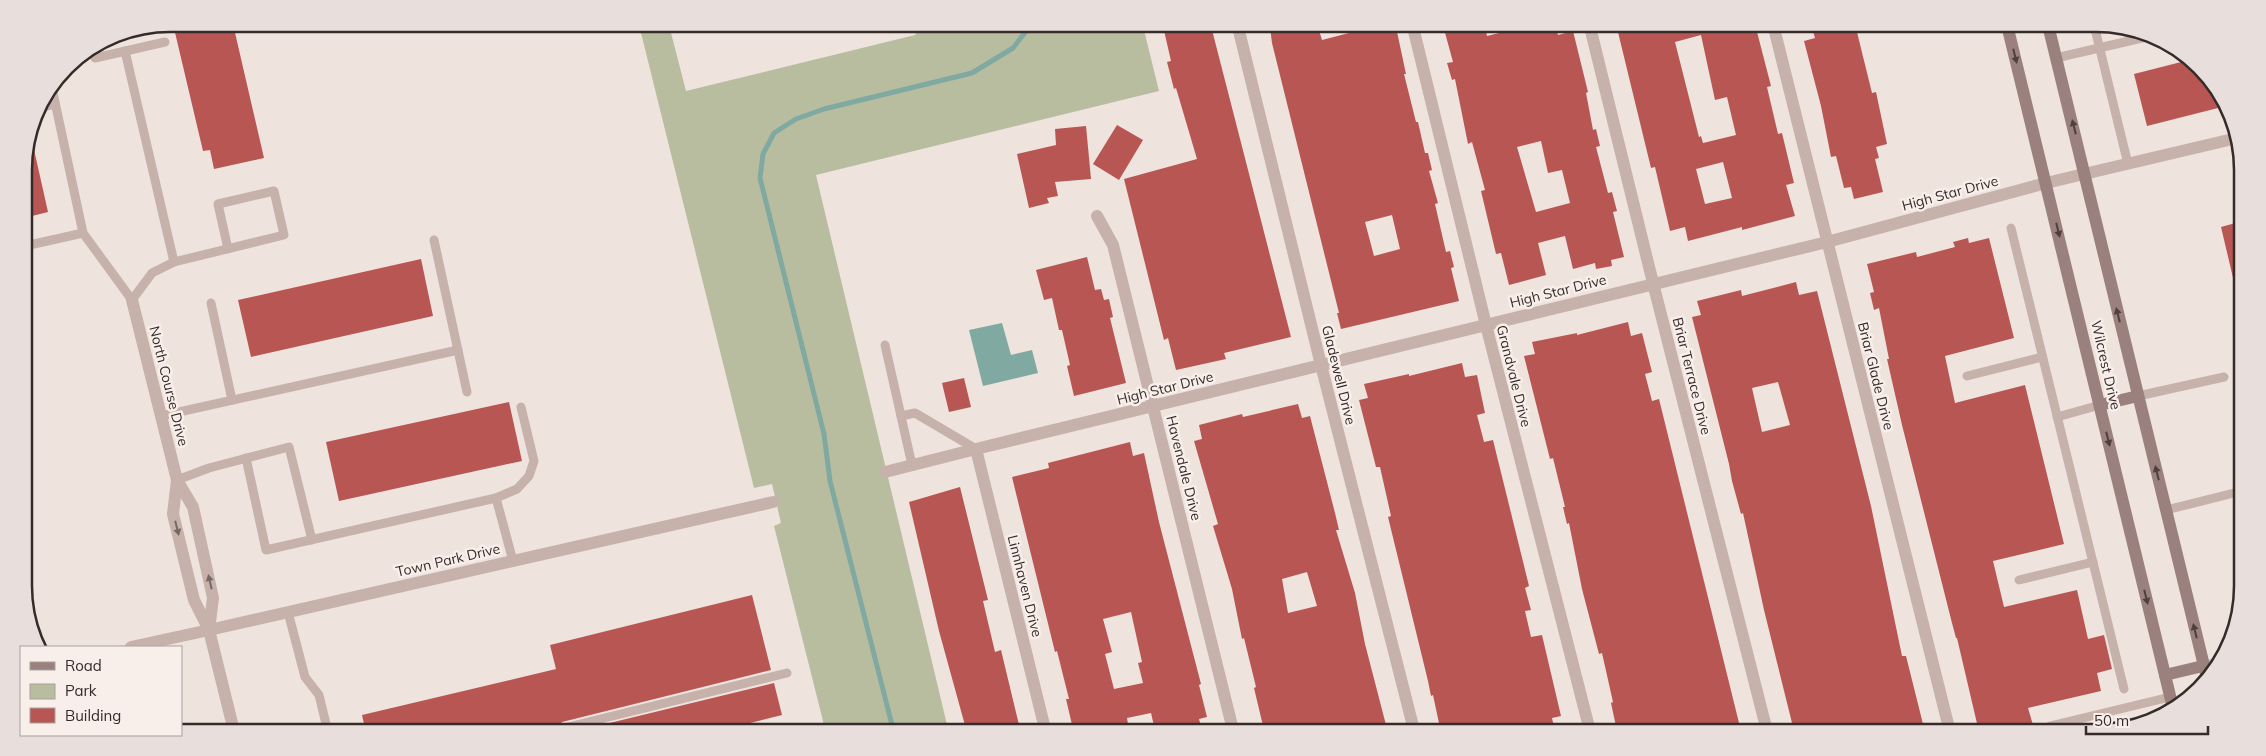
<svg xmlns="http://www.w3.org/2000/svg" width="2266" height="756" viewBox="0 0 2266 756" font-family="Mulish,sans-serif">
	<rect width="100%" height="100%" fill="#efe3de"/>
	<path fill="#b9bda0" d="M639,25H669L686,91L915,35L920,26H1143L1159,91L816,175L948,729H825L774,526L781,523L772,484L754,488Z"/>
	<path fill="#80a9a2" d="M1002,323L1011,355L1032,350L1038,373L983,386L969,330Z"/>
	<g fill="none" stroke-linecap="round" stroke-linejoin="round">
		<path stroke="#80a9a2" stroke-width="5" d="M893,729L830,481L824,434L760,178L763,154L774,133L796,119L824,109L972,73L1013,48L1030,26"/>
	</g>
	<g fill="#b85654" fill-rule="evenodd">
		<path d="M173,24H233L264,158L214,169L210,150L203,151Z"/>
		<path d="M1163,26H1211L1291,337L1224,353L1226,359L1176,370L1168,338L1164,340L1124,179L1197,159L1176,88L1174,89L1167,62L1171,61Z"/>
		<path d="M1270,27H1318L1322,40L1349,33L1347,27H1396L1406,74H1404L1416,122H1418L1425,153H1428L1432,170L1429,171L1438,203L1435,204L1446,252L1450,251L1454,267L1451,268L1459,301L1341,329L1337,313H1339L1272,43ZM1392,215L1400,249L1374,256L1365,222Z"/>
		<path d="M1453,27H1485L1487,36L1523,27H1556L1558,35L1573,31L1588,92L1586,93L1593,130L1596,129L1600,146L1596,147L1608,193L1612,192L1617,211L1613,212L1624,257L1611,260L1612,266L1596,269L1595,263L1573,269L1565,236L1538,243L1546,275L1509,285L1501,253L1496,254L1481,191L1485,190L1472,142L1468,144L1455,79L1452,80L1447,63L1453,62L1444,29ZM1541,141L1548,173L1562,170L1570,203L1536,212L1517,147Z"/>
		<path d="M1617,28H1756L1771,86L1767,87L1778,134L1782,133L1794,183L1786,185L1795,216L1742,230V227L1688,241L1685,227L1670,231L1655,167L1651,168ZM1701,35L1715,100L1727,97L1736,135L1703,143L1701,136L1699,137L1675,42ZM1723,162L1732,198L1705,204L1696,169Z"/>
		<path d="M1812,28H1856L1872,93L1876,92L1887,144L1876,147L1879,158L1875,159L1883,192L1854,199L1851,187L1844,188L1836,156L1831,157L1821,106L1804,41L1815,38Z"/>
		<path d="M2185,61L2206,74L2222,107L2147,126L2134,74Z"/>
		<path d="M1117,125L1143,140L1119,180L1093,164Z"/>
		<path d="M1086,126L1091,179L1055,182L1058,196L1047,198L1049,203L1029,208L1017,154L1056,145L1055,129Z"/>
		<path d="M31,136L48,212L24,218V161Z"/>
		<path d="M2239,222V281L2234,282L2221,227Z"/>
		<path d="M1968,238L1969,243L1989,238L2014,338L1945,356L1955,403L2025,385L2064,544L1993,561L2004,607L2077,590L2088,639L2104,635L2112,669L2097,673L2101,691L2028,708L2035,732H1979L1957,638H1956L1952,623L1902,425L1887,359H1889L1879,308L1874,310L1870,293L1874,292L1867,264L1916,252L1917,257L1955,247L1953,242Z"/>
		<path d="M1087,257L1095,290L1101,289L1104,300L1109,299L1113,317L1110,318L1126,383L1074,396L1067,366L1070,365L1062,330H1059L1052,298L1044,300L1036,270Z"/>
		<path d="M421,259L433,316L251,357L238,300Z"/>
		<path d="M1796,282L1799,295L1817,291L1871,506L1902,656H1906L1925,732L1794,731L1764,610L1743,513L1741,514L1732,481L1729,464L1692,317L1701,315L1697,301L1741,290L1742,296ZM1778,382L1790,425L1762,432L1752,388Z"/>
		<path d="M1628,322L1631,336L1642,333L1652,372L1645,374L1652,401L1659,399L1741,731H1617L1611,703L1613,702L1602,653L1599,654L1582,589L1569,523L1567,524L1563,507H1565L1553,458L1550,459L1524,356L1535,354L1532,342L1577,333V335Z"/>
		<path d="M1462,363L1465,377L1477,375L1485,413L1477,415L1484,442L1493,440L1529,586L1525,588L1531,610L1525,611L1531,637L1542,635L1561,716L1552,718L1555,731L1450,730L1449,726L1440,728L1433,695L1431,696L1428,681L1388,517L1391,516L1380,467H1376L1359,400L1368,398L1364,384L1409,374V376Z"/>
		<path d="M964,378L971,407L949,412L942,383Z"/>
		<path d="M509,402L522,461L339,501L326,442Z"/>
		<path d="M1298,404L1302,418L1310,416L1335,513L1339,530H1336L1355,593L1365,644L1386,725L1377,727L1378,730H1264L1254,688L1256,687L1244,638L1242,639L1232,589L1213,526L1218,524L1194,441L1202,439L1199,425L1242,414L1243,417ZM1307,572L1317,606L1288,613L1282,579Z"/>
		<path d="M1130,442L1133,456L1144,453L1159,522L1201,684L1199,685L1207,717L1199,719L1202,730H1155L1151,713L1127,718L1129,730L1073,729L1066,699H1069L1057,651L1055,652L1012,477L1049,468L1048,463ZM1131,612L1142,662L1138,663L1143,683L1114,689L1105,654L1112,652L1103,619Z"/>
		<path d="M960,487L988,600L983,601L995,652L1001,650L1020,729H966L939,631L909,502Z"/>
		<path d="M752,595L771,670L562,722L558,728H365L362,715L556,669L550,645Z"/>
		<path d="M774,683L782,715L727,729L589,728Z"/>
	</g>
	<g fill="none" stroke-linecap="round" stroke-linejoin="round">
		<g stroke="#c6b2ab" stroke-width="9">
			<path d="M2095,29L2128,164"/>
			<path d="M125,51L174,262"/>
			<path d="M95,58L165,42"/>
			<path d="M2056,58L2146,37"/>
			<path d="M52,88L83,233L132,300L152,273L174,262L284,235L274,191L218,204L228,249"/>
			<path d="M38,108L55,104"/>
			<path d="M2011,228L2124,689"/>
			<path d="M434,240L467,392"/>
			<path d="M25,246L83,233"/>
			<path d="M211,303L232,400"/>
			<path d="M885,345L912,465"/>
			<path d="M1967,376L2042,357"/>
			<path d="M2138,396L2224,377"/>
			<path d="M161,416L458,350"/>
			<path d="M901,416L915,413L976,449"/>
			<path d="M2057,417L2100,405"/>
			<path d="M246,458L266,550L496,498L517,489L529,476L534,461L521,407"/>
			<path d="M177,480L209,468L289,447L312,540"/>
			<path d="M496,498L513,561"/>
			<path d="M2166,510L2238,492"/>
			<path d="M2019,580L2093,562"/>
			<path d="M288,612L305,677L319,695L327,728"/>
			<path d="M2203,666L2220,661"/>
			<path d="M564,728L787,673"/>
			<path d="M2052,732L2050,726L2170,697"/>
		</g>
		<g stroke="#c6b2ab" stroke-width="12">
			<path d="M1238,27L1321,365L1414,730"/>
			<path d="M1413,27L1486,325L1590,731"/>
			<path d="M1590,27L1653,283L1767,731"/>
			<path d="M1774,28L1950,732"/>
			<path d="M1097,216L1113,245L1233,730"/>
			<path d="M132,300L177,480L193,507L213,598L209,630"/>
			<path d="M885,472L976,449L1045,729"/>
			<path d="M177,480L173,514L194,600L209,630L233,727"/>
			<path d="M209,630L773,502"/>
		</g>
		<g stroke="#c6b2ab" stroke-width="12">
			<path d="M976,449L1827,242L2046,183L2237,138"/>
			<path d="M131,647L209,630"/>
		</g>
		<g stroke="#9a817d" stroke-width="12">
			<path d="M2008,29L2173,708"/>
			<path d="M2049,29L2207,678"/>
			<path d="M2100,405L2138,396"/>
			<path d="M2165,675L2203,666"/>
		</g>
	</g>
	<defs><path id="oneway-solid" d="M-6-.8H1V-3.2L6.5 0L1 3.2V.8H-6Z" transform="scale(1.25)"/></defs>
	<g fill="#4e403e">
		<use href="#oneway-solid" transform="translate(2015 56) rotate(76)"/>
		<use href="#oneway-solid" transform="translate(2074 127) rotate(-104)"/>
		<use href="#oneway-solid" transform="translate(2058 230) rotate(76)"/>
		<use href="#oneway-solid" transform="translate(2118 315) rotate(-104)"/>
		<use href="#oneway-solid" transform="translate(2108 439) rotate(76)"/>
		<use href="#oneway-solid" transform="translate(2157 473) rotate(-104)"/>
		<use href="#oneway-solid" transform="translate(2146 597) rotate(76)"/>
		<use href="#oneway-solid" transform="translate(2195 631) rotate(-104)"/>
	</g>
	<g fill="#766864">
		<use href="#oneway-solid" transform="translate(177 528) rotate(76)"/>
		<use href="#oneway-solid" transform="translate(210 582) rotate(-103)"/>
	</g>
	<g text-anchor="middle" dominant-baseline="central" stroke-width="5" stroke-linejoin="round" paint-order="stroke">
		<g font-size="14" fill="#352b29" stroke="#f8eeea">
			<text transform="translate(1950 193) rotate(-15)">High Star Drive</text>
			<text transform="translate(1558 291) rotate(-14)">High Star Drive</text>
			<text transform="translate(2106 365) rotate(77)">Wilcrest Drive</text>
			<text transform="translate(1339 375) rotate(76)">Gladewell Drive</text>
			<text transform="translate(1514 376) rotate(76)">Grandvale Drive</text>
			<text transform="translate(1692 376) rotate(76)">Briar Terrace Drive</text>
			<text transform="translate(1876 376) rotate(76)">Briar Glade Drive</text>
			<text transform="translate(169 386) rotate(76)">North Course Drive</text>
			<text transform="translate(1165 388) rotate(-14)">High Star Drive</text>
			<text transform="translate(1184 468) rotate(76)">Havendale Drive</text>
			<text transform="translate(448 560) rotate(-13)">Town Park Drive</text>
			<text transform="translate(1025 586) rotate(76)">Linnhaven Drive</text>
		</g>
	</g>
	<path d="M0 0H2266V756H0ZM170 32H2096A138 138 0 0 1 2234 170V586A138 138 0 0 1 2096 724H170A138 138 0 0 1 32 586V170A138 138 0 0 1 170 32Z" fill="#e8dedb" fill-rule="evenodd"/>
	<path fill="none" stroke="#352b29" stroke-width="2.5" d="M170 32H2096A138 138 0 0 1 2234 170V586A138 138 0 0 1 2096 724H170A138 138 0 0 1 32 586V170A138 138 0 0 1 170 32Z"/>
	<rect x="20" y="646" width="162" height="90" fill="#f8eeea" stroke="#aaa09d"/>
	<rect x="30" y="662" width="25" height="8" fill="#9a817d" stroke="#aaa09d"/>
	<text x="65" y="671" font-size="15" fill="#352b29">Road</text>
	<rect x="30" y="684" width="25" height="15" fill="#b9bda0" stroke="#aaa09d"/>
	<text x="65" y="696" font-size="15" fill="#352b29">Park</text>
	<rect x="30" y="708" width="25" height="15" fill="#b85654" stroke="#aaa09d"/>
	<text x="65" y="721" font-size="15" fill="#352b29">Building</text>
	<path d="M2086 726v8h122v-8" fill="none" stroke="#352b29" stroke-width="2.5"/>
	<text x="2094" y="726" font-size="15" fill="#352b29" stroke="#f8eeea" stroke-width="4" paint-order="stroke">50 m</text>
</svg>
